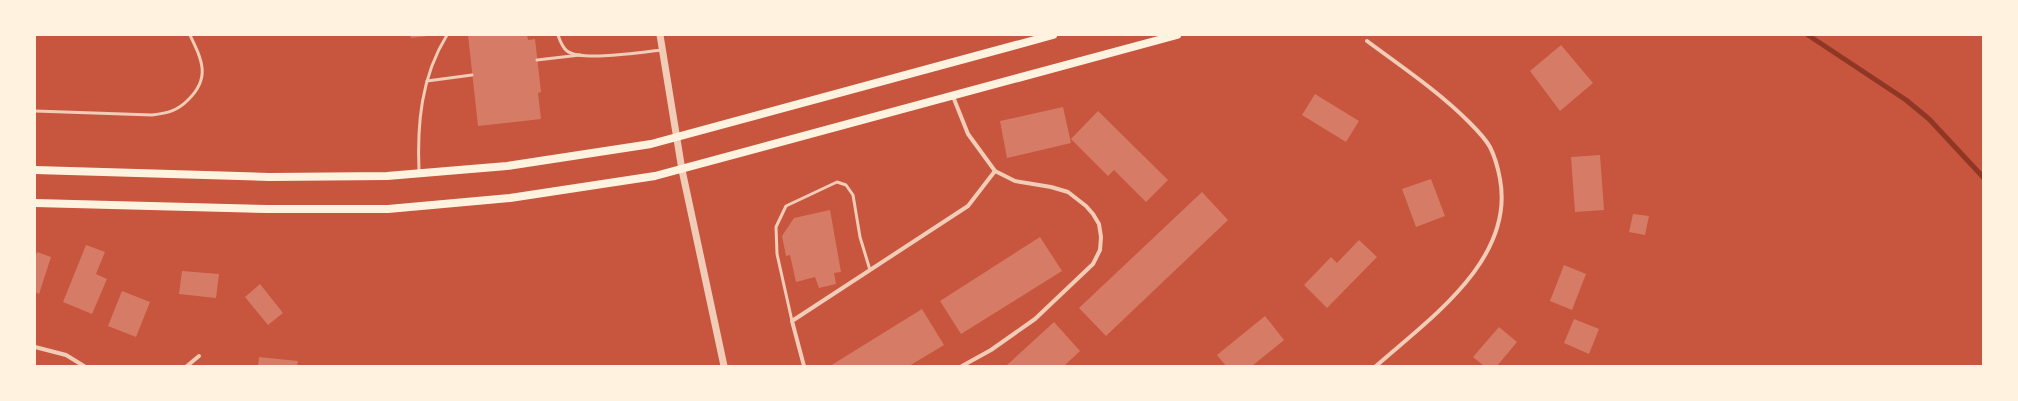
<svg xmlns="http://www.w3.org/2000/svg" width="2018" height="401" viewBox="0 0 2018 401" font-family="'Titillium Web',sans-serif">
	<rect width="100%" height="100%" fill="#c8553d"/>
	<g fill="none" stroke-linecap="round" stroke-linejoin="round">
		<path stroke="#8f3625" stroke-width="5" d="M1808,35L1906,100L1929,119L1983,177"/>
	</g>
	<g fill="#d67c66">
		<path d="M410,35H428V36L411,38Z"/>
		<path d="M468,35H527L528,40L535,39L541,92L538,93L541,119L478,126Z"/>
		<path d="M1561,45L1593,83L1560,111L1530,71Z"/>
		<path d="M1315,94L1359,121L1346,142L1302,115Z"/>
		<path d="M1063,107L1071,143L1007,158L1000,121Z"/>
		<path d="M1098,111L1168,180L1146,202L1114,170L1108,176L1071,139Z"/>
		<path d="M1600,155L1604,210L1575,212L1571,157Z"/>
		<path d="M1431,179L1445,216L1416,227L1402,189Z"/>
		<path d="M1202,192L1228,220L1106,336L1079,308Z"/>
		<path d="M830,210L841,272L834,273L836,284L819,288L815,277L796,282L790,255L786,256L782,236L794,218Z"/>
		<path d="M1633,214L1649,216L1645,235L1629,232Z"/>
		<path d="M1040,237L1062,271L961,334L940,301Z"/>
		<path d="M1359,240L1377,257L1327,308L1304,285L1331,257L1337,263Z"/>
		<path d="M86,245L105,252L96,274L107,279L92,314L63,302Z"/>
		<path d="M37,252L51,257L39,294L35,292V259Z"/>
		<path d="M1564,265L1586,274L1572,310L1550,301Z"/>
		<path d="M182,271L219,274L216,298L179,294Z"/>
		<path d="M260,284L283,313L268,325L245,297Z"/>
		<path d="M122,291L150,302L136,337L108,326Z"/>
		<path d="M922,309L944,345L909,366H830Z"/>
		<path d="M1265,316L1284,340L1252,366H1226L1217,355Z"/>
		<path d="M1574,319L1599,329L1589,354L1564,343Z"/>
		<path d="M1054,322L1080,351L1064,366H1006Z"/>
		<path d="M1499,327L1517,342L1497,366H1484L1473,357Z"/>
		<path d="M259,357L298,361L297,366H258Z"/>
	</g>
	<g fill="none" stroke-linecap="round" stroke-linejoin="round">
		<g stroke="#f1ccb7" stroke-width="3">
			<path d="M558,35C560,41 562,47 567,51C581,62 643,52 662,50"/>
			<path d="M537,60L580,55"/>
			<path d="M427,81L472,75"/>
			<path d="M35,111L152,115C168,113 177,111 188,100C211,78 202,60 190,35"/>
			<path d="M419,172C417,124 421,77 447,35"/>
			<path d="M792,321L777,254L776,227L786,206L837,182L846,185L853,195L860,237L870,270"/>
		</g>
		<g stroke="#f1ccb7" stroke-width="4">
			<path d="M1367,41C1402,67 1438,91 1469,122C1476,129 1485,138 1490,147C1495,157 1498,168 1500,179C1515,260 1429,319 1376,366"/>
			<path d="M952,94L968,134L995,171L1015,181L1051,187L1068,192L1086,206L1093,214L1099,224L1101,237L1100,250L1093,264L1035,319L991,350L962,366"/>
			<path d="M35,347L66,355L84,366"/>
			<path d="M187,366L199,356"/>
			<path d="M804,366L792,321L968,206L995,171"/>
		</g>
		<path stroke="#f1ccb7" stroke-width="7" d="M660,35L682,170L724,366"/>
		<g stroke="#fff3e0" stroke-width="8">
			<path d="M35,170L269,177L387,176L507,166L651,144L1053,35"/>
			<path d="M35,203L268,209H388L510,198L655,176L1177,35"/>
		</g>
	</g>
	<rect width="2018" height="401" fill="none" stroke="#fff3e0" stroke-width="72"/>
</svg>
